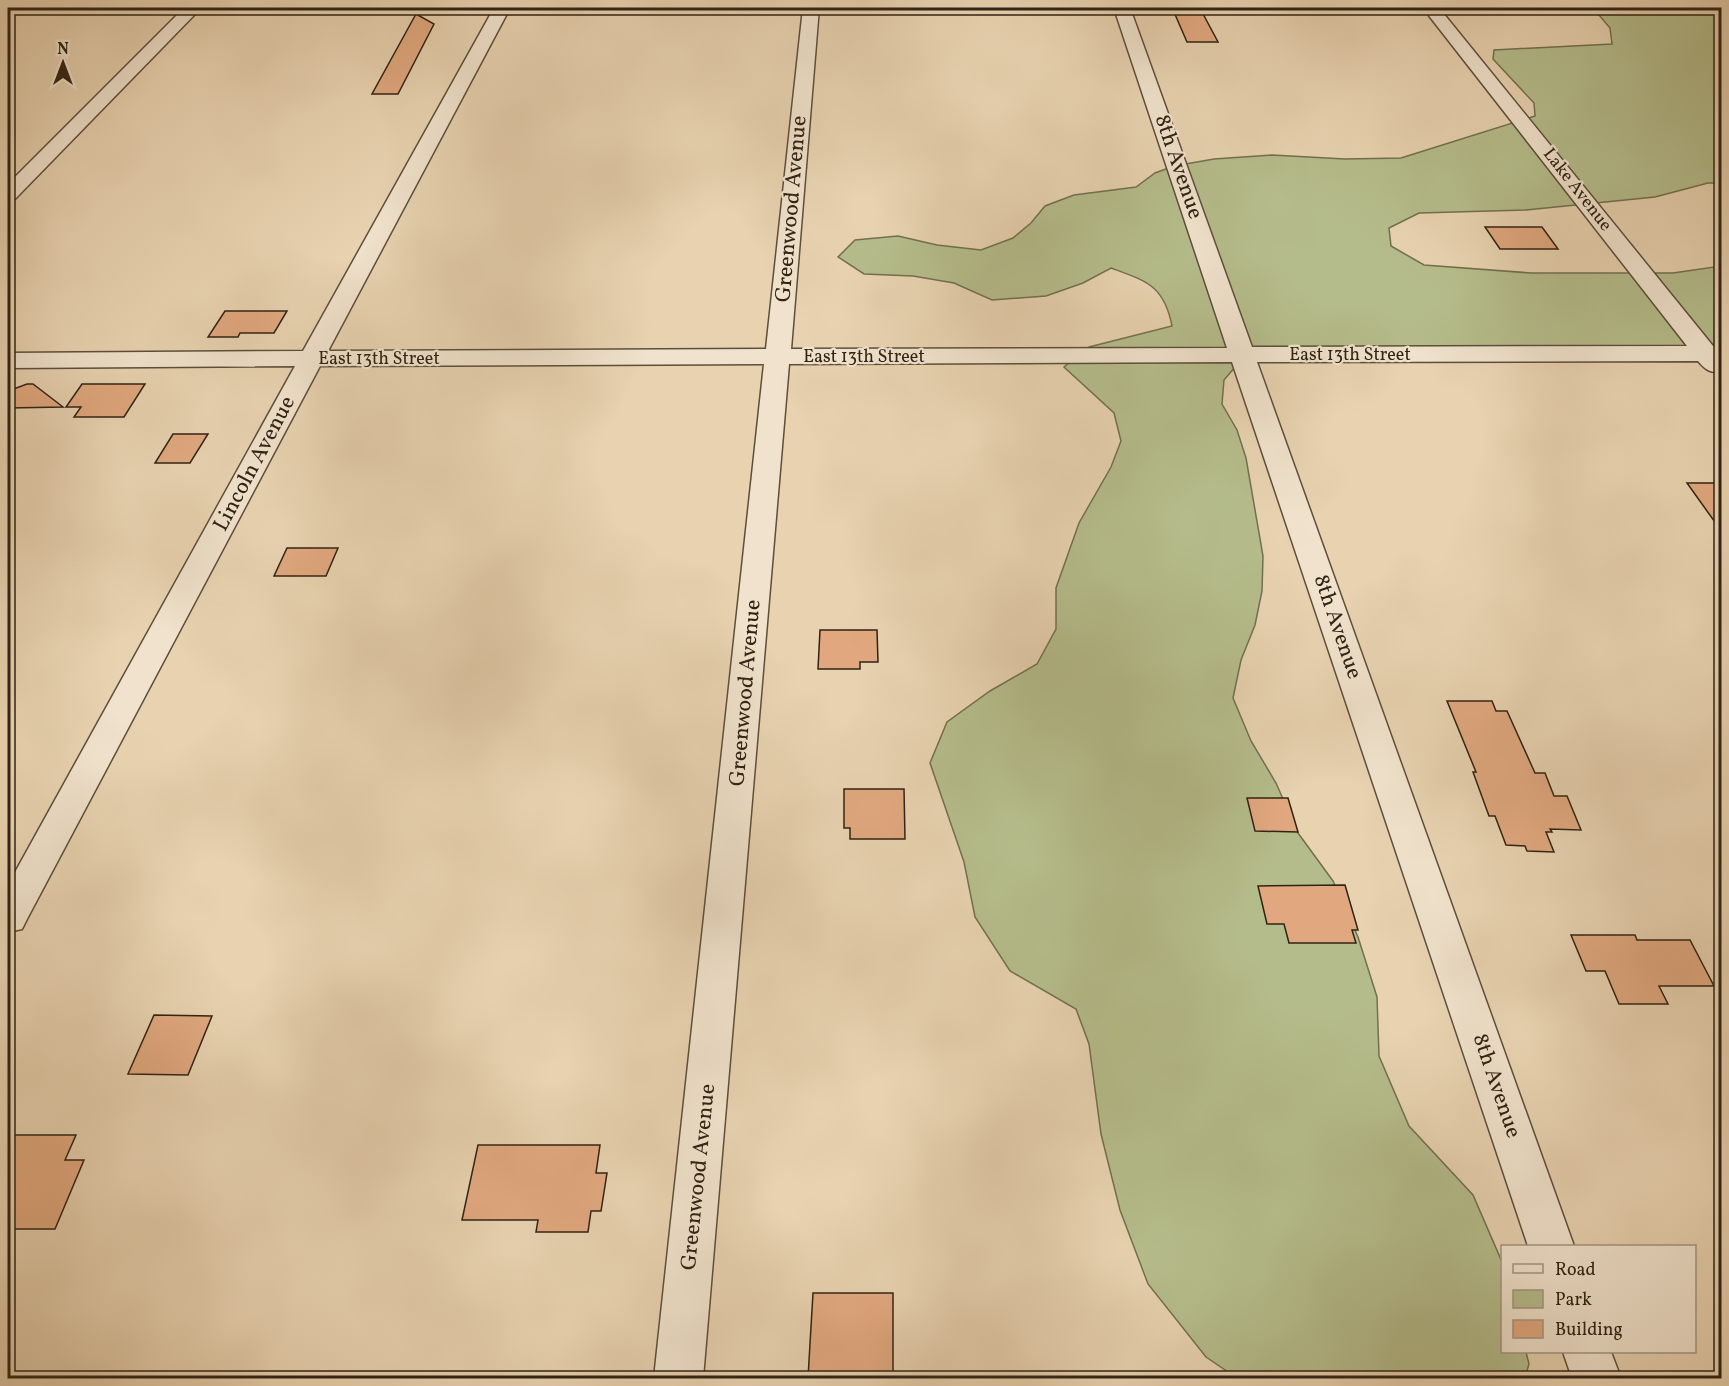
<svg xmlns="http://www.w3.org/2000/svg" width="1729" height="1386" viewBox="0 0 1729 1386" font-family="Vollkorn,serif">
	<rect width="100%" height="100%" fill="#e8d2b0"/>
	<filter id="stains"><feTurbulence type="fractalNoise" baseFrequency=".00333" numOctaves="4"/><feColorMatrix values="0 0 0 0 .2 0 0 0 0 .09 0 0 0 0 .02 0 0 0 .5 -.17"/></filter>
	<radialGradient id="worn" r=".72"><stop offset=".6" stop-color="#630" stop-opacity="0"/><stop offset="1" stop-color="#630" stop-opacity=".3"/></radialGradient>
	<path fill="#b5bc8b" stroke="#727050" stroke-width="1.5" d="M1593,8H1721V183H1708L1655,197L1526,210L1419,213L1389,228L1391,246L1424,265L1531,273H1673L1721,266V355L1241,360L1224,380L1222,404L1237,430L1246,458L1263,556L1262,591L1255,625L1241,660L1233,698L1251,741L1276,783L1298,833L1333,881L1358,937L1377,997L1379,1056L1409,1126L1473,1195L1502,1262V1352H1526L1529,1364L1525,1378H1237L1206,1357L1148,1284L1120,1210L1101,1134L1089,1044L1076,1009L1010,971L975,917L964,862L930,763L947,722L990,691L1037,664L1056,629V588L1079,523L1111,467L1121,441L1114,413L1064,367L1089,347L1172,326C1164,285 1146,281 1111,268L1083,283L1046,296L992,300L954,283L913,276L864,274L838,257L855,240L898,236L937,245L981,250L1013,238L1031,223L1045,206L1074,195L1136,187L1155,173L1174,166L1214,159L1272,155L1345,159L1401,158L1535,116L1534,103L1493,59L1494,50L1612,44L1610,28Z"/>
	<g fill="#e1a87f" stroke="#2f2314" stroke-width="1.5">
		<path d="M1174,12H1202L1218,42H1187Z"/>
		<path d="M416,14L434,24L398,94H372Z"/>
		<path d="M1485,227H1542L1558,249H1500Z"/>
		<path d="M225,311H287L274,333H240L238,337H208Z"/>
		<path d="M27,384H33L63,407L8,408V391Z"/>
		<path d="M82,384H145L124,417H74L81,407H66Z"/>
		<path d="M173,434H208L190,463H155Z"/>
		<path d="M1687,483H1722V532Z"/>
		<path d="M287,548H338L326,576H274Z"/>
		<path d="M820,630H877L878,662H860V669H818Z"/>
		<path d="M1447,701H1492L1496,711H1507L1535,773H1545L1554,796H1567L1581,830L1550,829L1552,832H1546L1554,852L1527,851L1525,846L1506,845L1495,816H1489L1473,772H1476Z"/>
		<path d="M844,789H904L905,839H850V828H844Z"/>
		<path d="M1247,798H1288L1298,832L1255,831Z"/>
		<path d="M1345,885L1358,930H1352L1356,943H1289L1284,924H1267L1258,886Z"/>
		<path d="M1571,935H1635L1637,940H1690L1714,986H1659L1668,1004H1619L1605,971H1586Z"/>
		<path d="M154,1015L212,1016L188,1075L128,1074Z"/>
		<path d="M8,1135H76L65,1160H84L55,1229H8Z"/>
		<path d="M478,1145H600L596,1173H607L601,1211H591L588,1232H536L538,1220H462Z"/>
		<path d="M813,1293H893V1378H808Z"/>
	</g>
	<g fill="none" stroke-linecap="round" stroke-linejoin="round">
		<g stroke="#5d4f3b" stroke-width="3">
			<g id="minor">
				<path d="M184,8H201L15,199L8,201V184Z"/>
				<path d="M494,8H510L328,351L766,349L803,8H819L791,349L1227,348L1114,8H1130L1252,347L1687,346L1423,8H1439L1713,346H1722V371C1710,374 1705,369 1698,361L1257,362L1574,1246H1528L1232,362L789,364L703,1378H654L764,364L320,366L27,919L22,929L8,932V885L295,366L8,368V353L303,351Z"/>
				<path d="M1563,1352H1611L1621,1378H1572Z"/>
			</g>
		</g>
		<use href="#minor" fill="#f0e2cc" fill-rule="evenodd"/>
	</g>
	<g text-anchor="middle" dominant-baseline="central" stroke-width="4.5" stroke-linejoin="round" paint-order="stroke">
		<g font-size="18" fill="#2f2314" stroke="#f0e2cc">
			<text transform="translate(1577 190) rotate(52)">Lake Avenue</text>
			<text x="1350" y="355">East 13th Street</text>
			<text x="864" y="357">East 13th Street</text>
			<text x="379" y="359">East 13th Street</text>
		</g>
		<g font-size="22" fill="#2f2314" stroke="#f0e2cc">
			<text transform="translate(1178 167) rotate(71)">8th Avenue</text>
			<text transform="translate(792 209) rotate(-85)">Greenwood Avenue</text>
			<text transform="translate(255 464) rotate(-62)">Lincoln Avenue</text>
			<text transform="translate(1337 627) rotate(71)">8th Avenue</text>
			<text transform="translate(746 693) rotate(-85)">Greenwood Avenue</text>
			<text transform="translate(1496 1086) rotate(71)">8th Avenue</text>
			<text transform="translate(699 1177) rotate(-84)">Greenwood Avenue</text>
		</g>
	</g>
	<rect width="1729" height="1386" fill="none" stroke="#e8d2b0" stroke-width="30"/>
	<rect x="9" y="9" width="1711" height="1368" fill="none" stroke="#2f2314" stroke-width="3"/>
	<rect x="15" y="15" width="1699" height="1356" fill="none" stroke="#2f2314" stroke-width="1.5"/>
	<rect x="1501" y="1245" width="195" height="108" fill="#f0e2cc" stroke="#a39682" stroke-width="1.5"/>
	<rect x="1513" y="1264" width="30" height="9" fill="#f0e2cc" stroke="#a39682" stroke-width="1.5"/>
	<text x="1555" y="1275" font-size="18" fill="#2f2314">Road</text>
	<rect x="1513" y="1290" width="30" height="18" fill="#b5bc8b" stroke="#a39682" stroke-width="1.5"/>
	<text x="1555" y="1305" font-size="18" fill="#2f2314">Park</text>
	<rect x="1513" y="1320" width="30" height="18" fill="#e1a87f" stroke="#a39682" stroke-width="1.5"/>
	<text x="1555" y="1335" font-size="18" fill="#2f2314">Building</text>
	<g transform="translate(63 63)" stroke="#f0e2cc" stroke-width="4.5" paint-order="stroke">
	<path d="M0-4.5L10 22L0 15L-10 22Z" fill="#2f2314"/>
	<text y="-9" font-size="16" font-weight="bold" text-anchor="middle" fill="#2f2314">N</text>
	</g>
	<rect width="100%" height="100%" filter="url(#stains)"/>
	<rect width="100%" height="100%" fill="url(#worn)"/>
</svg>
